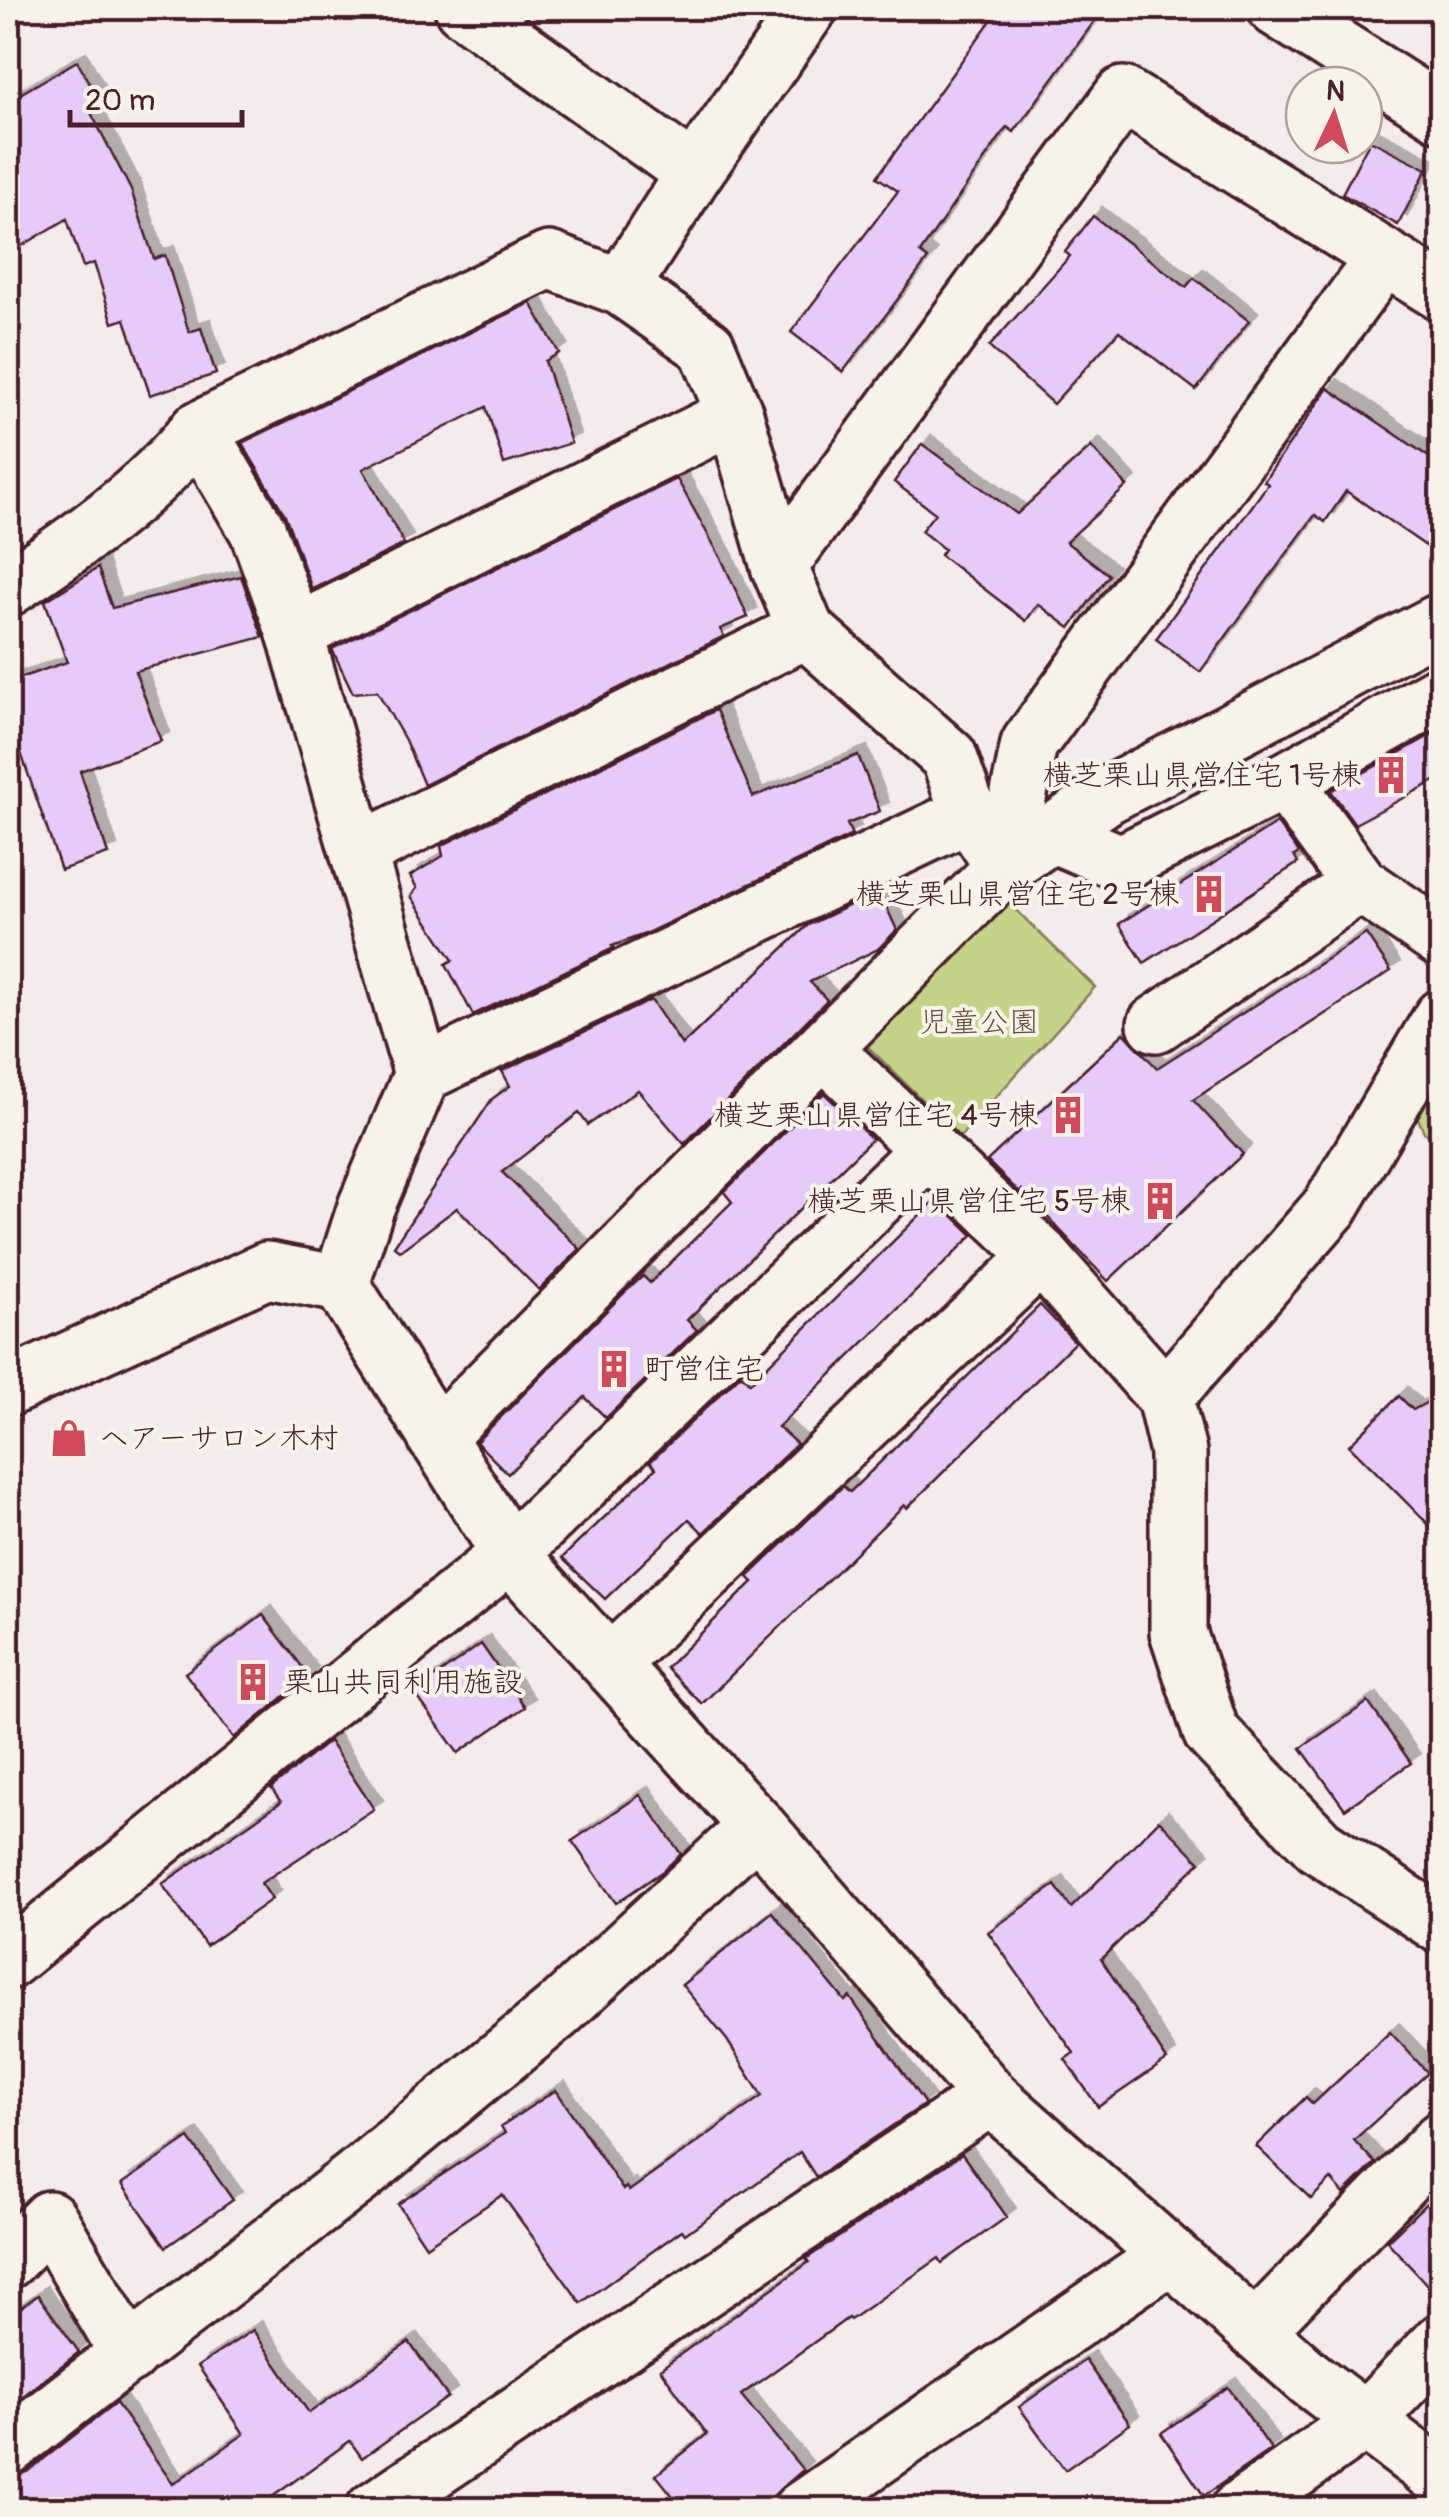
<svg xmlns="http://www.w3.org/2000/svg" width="1449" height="2517" viewBox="0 0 1449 2517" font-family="Pangolin,'Klee One',sans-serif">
	<defs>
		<filter id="shadow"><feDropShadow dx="9" dy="-9" stdDeviation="0" flood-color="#0004"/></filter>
	</defs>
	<rect width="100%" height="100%" fill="#f4ebec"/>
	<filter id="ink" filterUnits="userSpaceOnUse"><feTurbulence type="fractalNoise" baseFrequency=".01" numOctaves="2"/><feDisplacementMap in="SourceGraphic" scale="20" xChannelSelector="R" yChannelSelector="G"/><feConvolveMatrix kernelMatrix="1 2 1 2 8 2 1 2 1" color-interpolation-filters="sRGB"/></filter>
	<g filter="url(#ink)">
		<g fill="#c4d387" stroke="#877959" stroke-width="2.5">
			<path d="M1009,903L1095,987L960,1137L867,1046Z"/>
			<path d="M1441,979V1143L1424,1132L1392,1060Z"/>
		</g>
		<g fill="#e6cbfa" stroke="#4a1f2b" stroke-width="2.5" filter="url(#shadow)">
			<path d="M1000,8H1104L1014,132L1007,127L920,253L928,259L843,372L791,332L898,191L877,177Z"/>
			<path d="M77,61L98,99L87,105L131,190L154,259L165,255L189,332L201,328L216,374L150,395L125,319L113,323L94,263L83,267L67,219L8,254V101Z"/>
			<path d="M1370,140L1427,169L1398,225L1342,194Z"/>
			<path d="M1093,216L1186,287L1194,278L1249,321L1196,390L1119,331L1053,404L989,347L1070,256L1065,252Z"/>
			<path d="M531,303L559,353L545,361L571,443L504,464L486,407L363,469L404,544L312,589L285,515L242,443Z"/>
			<path d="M1328,388L1442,466V557L1346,491L1325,522L1315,515L1200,672L1156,639L1268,484L1264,481Z"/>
			<path d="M922,444L1017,514L1091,447L1127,486L1066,542L1109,575L1070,628L1038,604L1026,621L940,555L944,549L921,531L935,513L894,482Z"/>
			<path d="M677,479L722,560L748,617L720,629L724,636L424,785L405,740L377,691L353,693L332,649Z"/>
			<path d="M98,568L112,608L241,576L263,637L135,671L161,741L80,771L108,854L61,870L8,715V682L67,662L45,601Z"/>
			<path d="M716,710L753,797L858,755L880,811L847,824L852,835L645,934L612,946L614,948L473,1015L446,964L453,960L411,896L417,888L410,876L443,856L441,846Z"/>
			<path d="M1442,729V777L1355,824L1331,791Z"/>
			<path d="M1277,823L1299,853L1294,856L1298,863L1144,963L1119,924Z"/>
			<path d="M879,891L897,930L878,949L810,982L827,1000L684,1144L638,1090L588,1125L579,1113L502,1172L580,1249L539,1290L457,1208L400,1251L394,1246L492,1099L510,1086L502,1071L651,1000L682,1045L808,925Z"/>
			<path d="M1366,934L1391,971L1193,1100L1243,1154L1108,1281L1022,1190L1020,1193L987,1161L1124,1033L1157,1068Z"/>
			<path d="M824,1093L872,1139L687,1320L697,1330L606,1418L585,1397L508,1474L476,1442L624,1293L643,1276L650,1283L732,1202L724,1192Z"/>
			<path d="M936,1199L973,1235L778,1427L797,1444L703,1533L689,1519L605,1599L562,1558L656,1468L650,1462L741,1374L750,1383Z"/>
			<path d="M1040,1305L1075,1342L907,1508L904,1505L702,1704L666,1668L753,1582L748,1577L843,1486L850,1492Z"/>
			<path d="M1442,1394V1538L1349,1445L1399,1396L1413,1410Z"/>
			<path d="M263,1615L309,1676L234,1738L185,1673Z"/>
			<path d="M481,1644L525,1707L458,1753L414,1692Z"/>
			<path d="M1368,1702L1411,1763L1345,1809L1301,1748Z"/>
			<path d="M329,1741L374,1809L261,1883L272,1899L206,1946L162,1884L281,1802L271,1788Z"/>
			<path d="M640,1795L681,1854L663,1871L616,1903L572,1841Z"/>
			<path d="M1159,1820L1200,1862L1101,1959L1167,2060L1098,2107L1065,2059L1074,2053L988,1932L1055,1885L1071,1908Z"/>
			<path d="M772,1912L845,2001L850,1997L925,2104L816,2177L800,2152L685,2234L682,2230L581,2303L502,2195L426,2246L398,2204L505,2133L501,2126L556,2090L623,2190L626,2187L629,2191L762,2096L727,2040L682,1985Z"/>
			<path d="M1390,2032L1428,2073L1354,2140L1375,2163L1344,2194L1331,2179L1311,2199L1256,2146L1306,2097L1313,2104Z"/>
			<path d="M189,2138L233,2200L166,2247L122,2184Z"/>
			<path d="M962,2154L1007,2217L942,2263L939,2258L850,2320L848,2318L741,2395L803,2470L773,2496L770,2510H684L656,2475L707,2434L660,2369L809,2262L806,2259Z"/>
			<path d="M1442,2188V2301L1387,2241Z"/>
			<path d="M38,2295L79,2352L8,2408V2317Z"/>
			<path d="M253,2330L309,2413L409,2342L448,2397L362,2458L350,2441L254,2510H8V2478L27,2472L116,2403L173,2484L244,2434L198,2366Z"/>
			<path d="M1085,2360L1130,2424L1065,2470L1019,2407Z"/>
			<path d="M1228,2387L1271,2449L1204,2496L1161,2433Z"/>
		</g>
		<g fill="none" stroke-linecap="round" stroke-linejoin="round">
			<g stroke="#4a1f2b" stroke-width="62">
				<g id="minor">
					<path d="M463,8L694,173"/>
					<path d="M1276,8L1442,114"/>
					<path d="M621,287L694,173L809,8"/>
					<path d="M198,430L258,531L295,633L422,1074"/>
					<path d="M779,566L1123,95L1442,293"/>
					<path d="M8,588C76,543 147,494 198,430L549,260L621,287L707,347L735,415L779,566L806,630L949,757L969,814L1004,867"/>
					<path d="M295,633L735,415"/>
					<path d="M1285,781L1360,884L1442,940"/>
					<path d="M1052,834L1121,863L1285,781L1442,693"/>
					<path d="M358,852L806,630"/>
					<path d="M1004,867L1029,744L1384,258"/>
					<path d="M1156,1024L1360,884"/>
					<path d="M824,1050L1041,1256L1165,1397L1178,1452V1632L1211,1732L1319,1846L1442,1926"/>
					<path d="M341,1284L510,1554L757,1826L991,2097L1310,2379L1442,2479"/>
					<path d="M8,1388L267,1270L341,1284L366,1207L422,1074L969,814"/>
					<path d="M1165,1397L1331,1206L1442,1017"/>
					<path d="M436,1438L1004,867L1108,795L1442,621"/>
					<path d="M611,1663L1041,1256"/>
					<path d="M8,1961L510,1554L929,1149"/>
					<path d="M8,2260L49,2219L129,2355"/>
					<path d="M1255,2331L1442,2139"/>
					<path d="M8,2447L357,2177L557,2012L757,1826"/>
					<path d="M374,2510L991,2097"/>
					<path d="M801,2510L1170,2255"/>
					<path d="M1239,2510L1366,2420L1442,2341"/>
				</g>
			</g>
			<use href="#minor" stroke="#f7f3e8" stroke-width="55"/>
		</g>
	</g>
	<defs>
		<g id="building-bare" transform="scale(3)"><path d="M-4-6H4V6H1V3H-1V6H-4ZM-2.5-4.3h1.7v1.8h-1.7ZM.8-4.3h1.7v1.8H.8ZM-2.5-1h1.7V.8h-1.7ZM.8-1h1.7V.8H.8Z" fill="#d1495b" stroke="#f7f3e8" stroke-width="2.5" paint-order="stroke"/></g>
		<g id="shop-bare" transform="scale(3)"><path d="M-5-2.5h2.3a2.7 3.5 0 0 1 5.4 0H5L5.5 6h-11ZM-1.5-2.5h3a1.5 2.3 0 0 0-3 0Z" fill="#d1495b" stroke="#f7f3e8" stroke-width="2.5" paint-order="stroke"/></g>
	</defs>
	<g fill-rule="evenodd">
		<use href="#building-bare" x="1391" y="775"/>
		<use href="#building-bare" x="1209" y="894"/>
		<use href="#building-bare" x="1068" y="1115"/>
		<use href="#building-bare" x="1160" y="1201"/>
		<use href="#building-bare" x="614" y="1369"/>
		<use href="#shop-bare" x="69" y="1438"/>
		<use href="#building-bare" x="253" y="1682"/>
	</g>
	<g text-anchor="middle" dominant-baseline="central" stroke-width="8" stroke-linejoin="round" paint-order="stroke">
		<g font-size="30" fill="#4a1f2b" stroke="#f7f3e8" text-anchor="end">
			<text x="1361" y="775">横芝栗山県営住宅 1号棟</text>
			<text x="1179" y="894">横芝栗山県営住宅 2号棟</text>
			<text x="1038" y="1115">横芝栗山県営住宅 4号棟</text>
			<text x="1130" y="1201">横芝栗山県営住宅 5号棟</text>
			<text x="644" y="1369" text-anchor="start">町営住宅</text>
			<text x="99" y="1438" text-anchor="start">ヘアーサロン木村</text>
			<text x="283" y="1682" text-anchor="start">栗山共同利用施設</text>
		</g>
		<g font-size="30" fill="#684c42" stroke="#f7f3e8">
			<text x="979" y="1022">児童公園</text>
		</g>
	</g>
	<rect width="1449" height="2517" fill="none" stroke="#f7f3e8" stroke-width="40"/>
	<rect x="20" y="20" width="1409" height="2477" fill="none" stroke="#4a1f2b" stroke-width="4" filter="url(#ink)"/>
	<g transform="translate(1334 115) rotate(4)"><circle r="48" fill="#f7f3e8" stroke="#b29e9c" stroke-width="2.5"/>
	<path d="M0-8L18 38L0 25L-18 38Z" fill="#d1495b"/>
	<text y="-15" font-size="28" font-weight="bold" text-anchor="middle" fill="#4a1f2b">N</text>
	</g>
	<path d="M70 110v15h172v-15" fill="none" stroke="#4a1f2b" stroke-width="5"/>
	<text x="85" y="110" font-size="30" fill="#4a1f2b" stroke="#f7f3e8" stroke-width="8" paint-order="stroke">20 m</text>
</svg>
